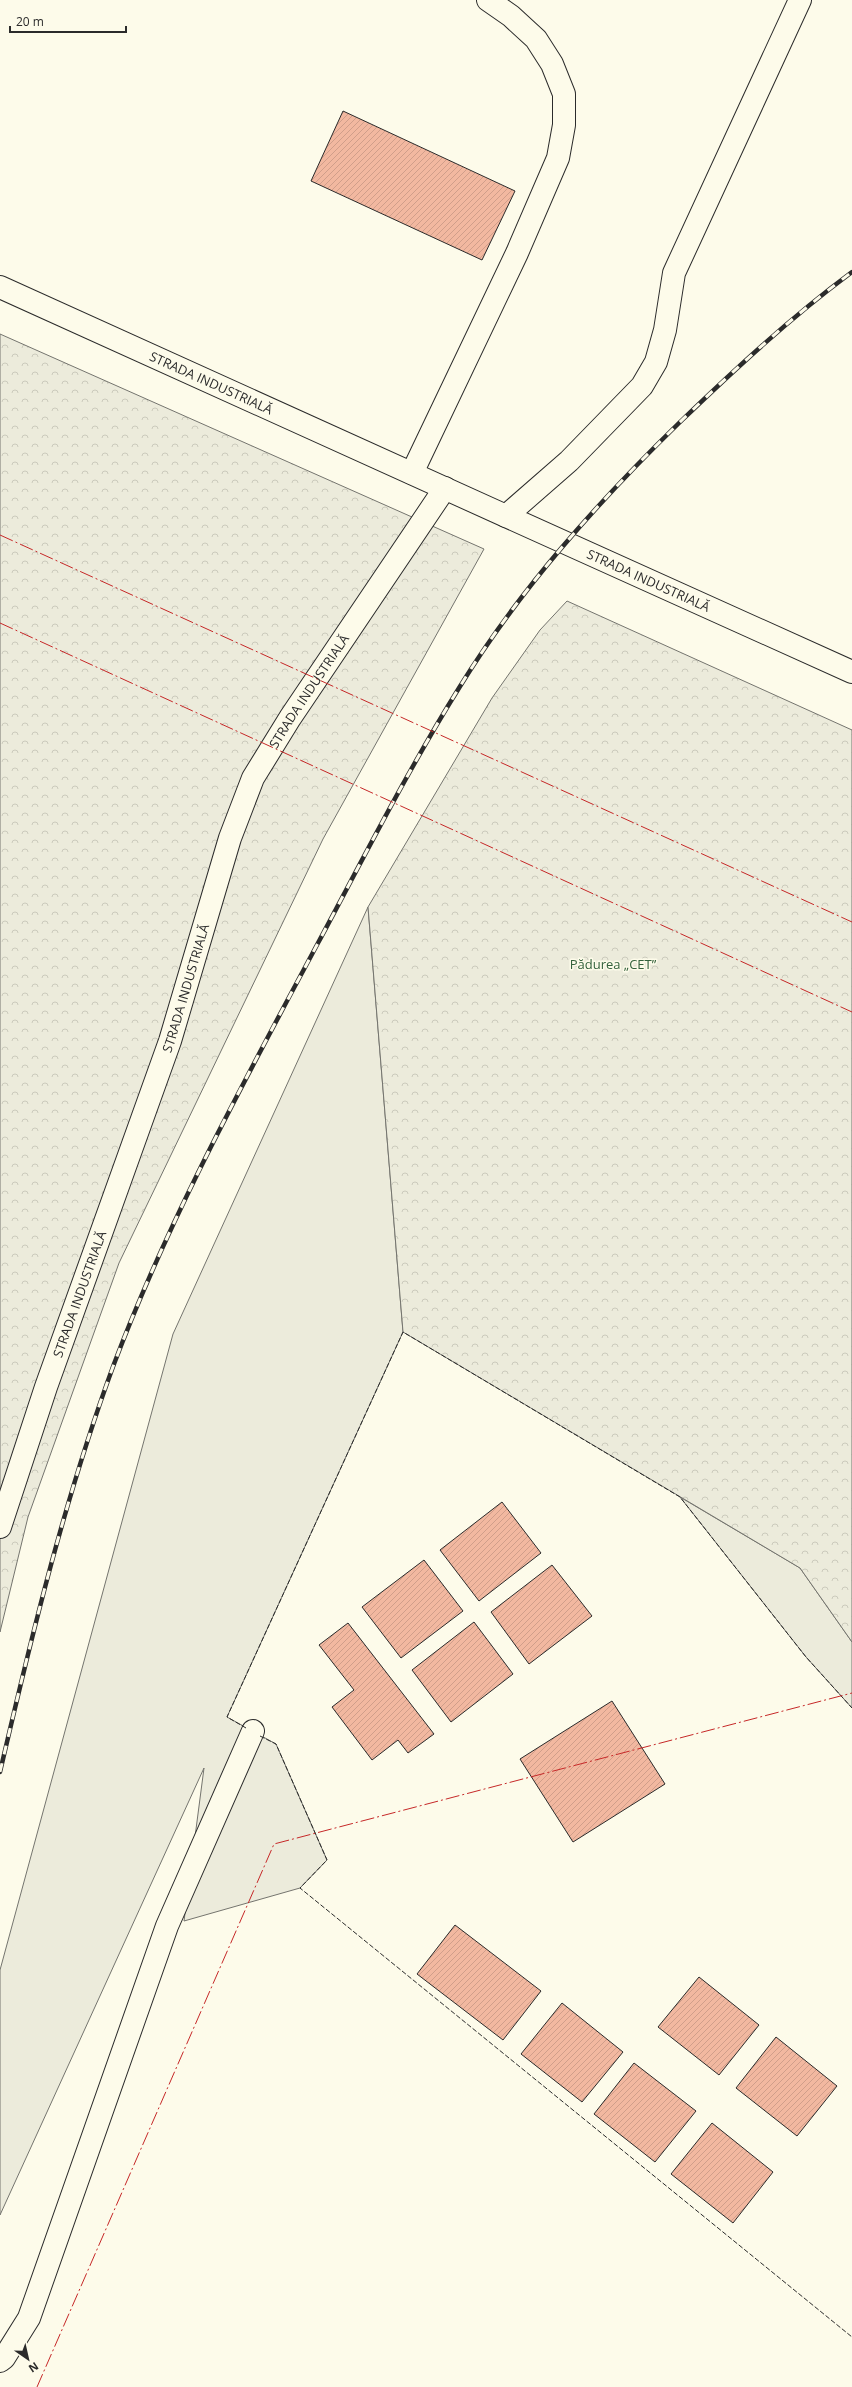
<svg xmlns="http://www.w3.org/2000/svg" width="852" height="2387" viewBox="0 0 852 2387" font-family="'Open Sans',sans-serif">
	<defs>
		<pattern id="forest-crowns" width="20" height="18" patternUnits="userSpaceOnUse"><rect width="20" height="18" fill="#ecebdb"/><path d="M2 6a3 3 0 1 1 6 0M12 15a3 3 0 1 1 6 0" fill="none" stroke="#cbcabc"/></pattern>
		<pattern id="building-hatch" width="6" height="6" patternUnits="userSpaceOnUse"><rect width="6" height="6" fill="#f2b8a0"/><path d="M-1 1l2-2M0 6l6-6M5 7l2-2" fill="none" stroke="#d09e8a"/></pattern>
	</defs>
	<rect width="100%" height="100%" fill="#fdfbea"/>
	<g fill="#ecebdb" stroke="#74746e">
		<path d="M368,907L403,1332L227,1717L276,1744L327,1860L300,1888L184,1921L204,1768L0,2215V1970L173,1334Z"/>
		<path d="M680,1497L800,1568L852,1642V1708L806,1657Z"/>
	</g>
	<g fill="url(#forest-crowns)" stroke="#74746e">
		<path d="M0,334L484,549L323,839L119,1263L28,1517L0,1632Z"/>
		<path d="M567,601L852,730V1642L800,1568L403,1332L368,907L492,698L540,630Z"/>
	</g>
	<g fill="url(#building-hatch)" stroke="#2b2b2b">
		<path d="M343,111L515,191L482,260L311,181Z"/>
		<path d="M502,1502L541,1553L479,1601L440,1550Z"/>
		<path d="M424,1560L463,1611L401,1658L362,1607Z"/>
		<path d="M552,1565L592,1616L529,1664L491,1612Z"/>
		<path d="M474,1622L513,1674L451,1722L412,1670Z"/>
		<path d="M348,1623L434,1734L408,1753L398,1740L372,1760L332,1707L354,1690L319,1645Z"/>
		<path d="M612,1701L665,1784L573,1842L520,1759Z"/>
		<path d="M455,1925L541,1991L503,2040L417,1974Z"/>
		<path d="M699,1977L759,2025L719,2075L658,2027Z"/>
		<path d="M562,2003L623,2052L582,2102L521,2054Z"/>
		<path d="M776,2037L837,2086L797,2136L736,2088Z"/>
		<path d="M634,2063L696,2111L655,2162L594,2114Z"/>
		<path d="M712,2123L773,2172L733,2223L671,2174Z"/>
	</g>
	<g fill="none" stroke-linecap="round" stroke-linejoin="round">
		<g stroke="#2b2b2b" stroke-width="24">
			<g id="minor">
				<path id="s1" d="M800,0L674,273L665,330L656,362L642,386L569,461L506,516L852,672"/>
				<path d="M412,473L517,253L558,158L564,125V94L552,64L536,39L511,16L488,0"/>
				<path id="s2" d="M0,1527L46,1387L170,1041L230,838L253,778L290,718L445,488"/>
				<path d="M0,2361L4,2358L29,2318L167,1926L253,1731"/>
			</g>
		</g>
		<g stroke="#2b2b2b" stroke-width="24">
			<g id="major">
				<path id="s3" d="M0,287L506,516"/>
			</g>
		</g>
		<use href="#minor" stroke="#fdfbea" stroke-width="22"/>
		<use href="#major" stroke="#fdfbea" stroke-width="22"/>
		<g stroke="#2b2b2b" stroke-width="4.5">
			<path id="rail" d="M0,1772C32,1634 65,1497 114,1364C169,1218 245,1080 318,943C364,857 408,770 459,688C519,590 597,503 679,423C734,370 790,318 852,272"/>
		</g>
		<use href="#rail" stroke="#fdfbea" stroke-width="3" stroke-dasharray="9" stroke-linecap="butt"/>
		<g stroke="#2b2b2b" stroke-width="1" stroke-dasharray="5 2" stroke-linecap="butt">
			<path d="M246,1728L227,1717L403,1332L680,1497L806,1657L852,1708"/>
			<path d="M260,1736L276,1744L327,1860L300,1888L852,2337"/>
		</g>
		<g stroke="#c62828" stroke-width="1" stroke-dasharray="14 3 2 3" stroke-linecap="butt">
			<path d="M0,535L852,922"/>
			<path d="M0,623L852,1012"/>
			<path d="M37,2387L274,1844L852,1693"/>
		</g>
	</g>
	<g text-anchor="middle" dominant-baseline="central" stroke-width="3" stroke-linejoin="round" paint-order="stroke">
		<g font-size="13" fill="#2b2b2b" stroke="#fdfbea">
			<text stroke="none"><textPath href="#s3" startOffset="232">STRADA INDUSTRIALĂ</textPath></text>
			<text stroke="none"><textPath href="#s1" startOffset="764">STRADA INDUSTRIALĂ</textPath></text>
			<text stroke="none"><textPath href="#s2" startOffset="894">STRADA INDUSTRIALĂ</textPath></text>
			<text stroke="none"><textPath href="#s2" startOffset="570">STRADA INDUSTRIALĂ</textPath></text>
			<text stroke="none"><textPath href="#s2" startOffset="246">STRADA INDUSTRIALĂ</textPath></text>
		</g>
		<g font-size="13" fill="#34623c" stroke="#fdfbea">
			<text x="613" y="964">Pădurea „CET”</text>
		</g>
	</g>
	<g transform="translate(28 2359) rotate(146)" stroke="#fdfbea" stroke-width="3" paint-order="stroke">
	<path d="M0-3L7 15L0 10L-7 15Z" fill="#2b2b2b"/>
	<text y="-6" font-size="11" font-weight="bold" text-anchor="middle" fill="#2b2b2b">N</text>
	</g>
	<path d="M10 26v6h116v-6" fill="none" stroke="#2b2b2b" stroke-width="2"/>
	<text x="16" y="26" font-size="12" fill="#2b2b2b" stroke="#fdfbea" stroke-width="3" paint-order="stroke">20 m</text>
</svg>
